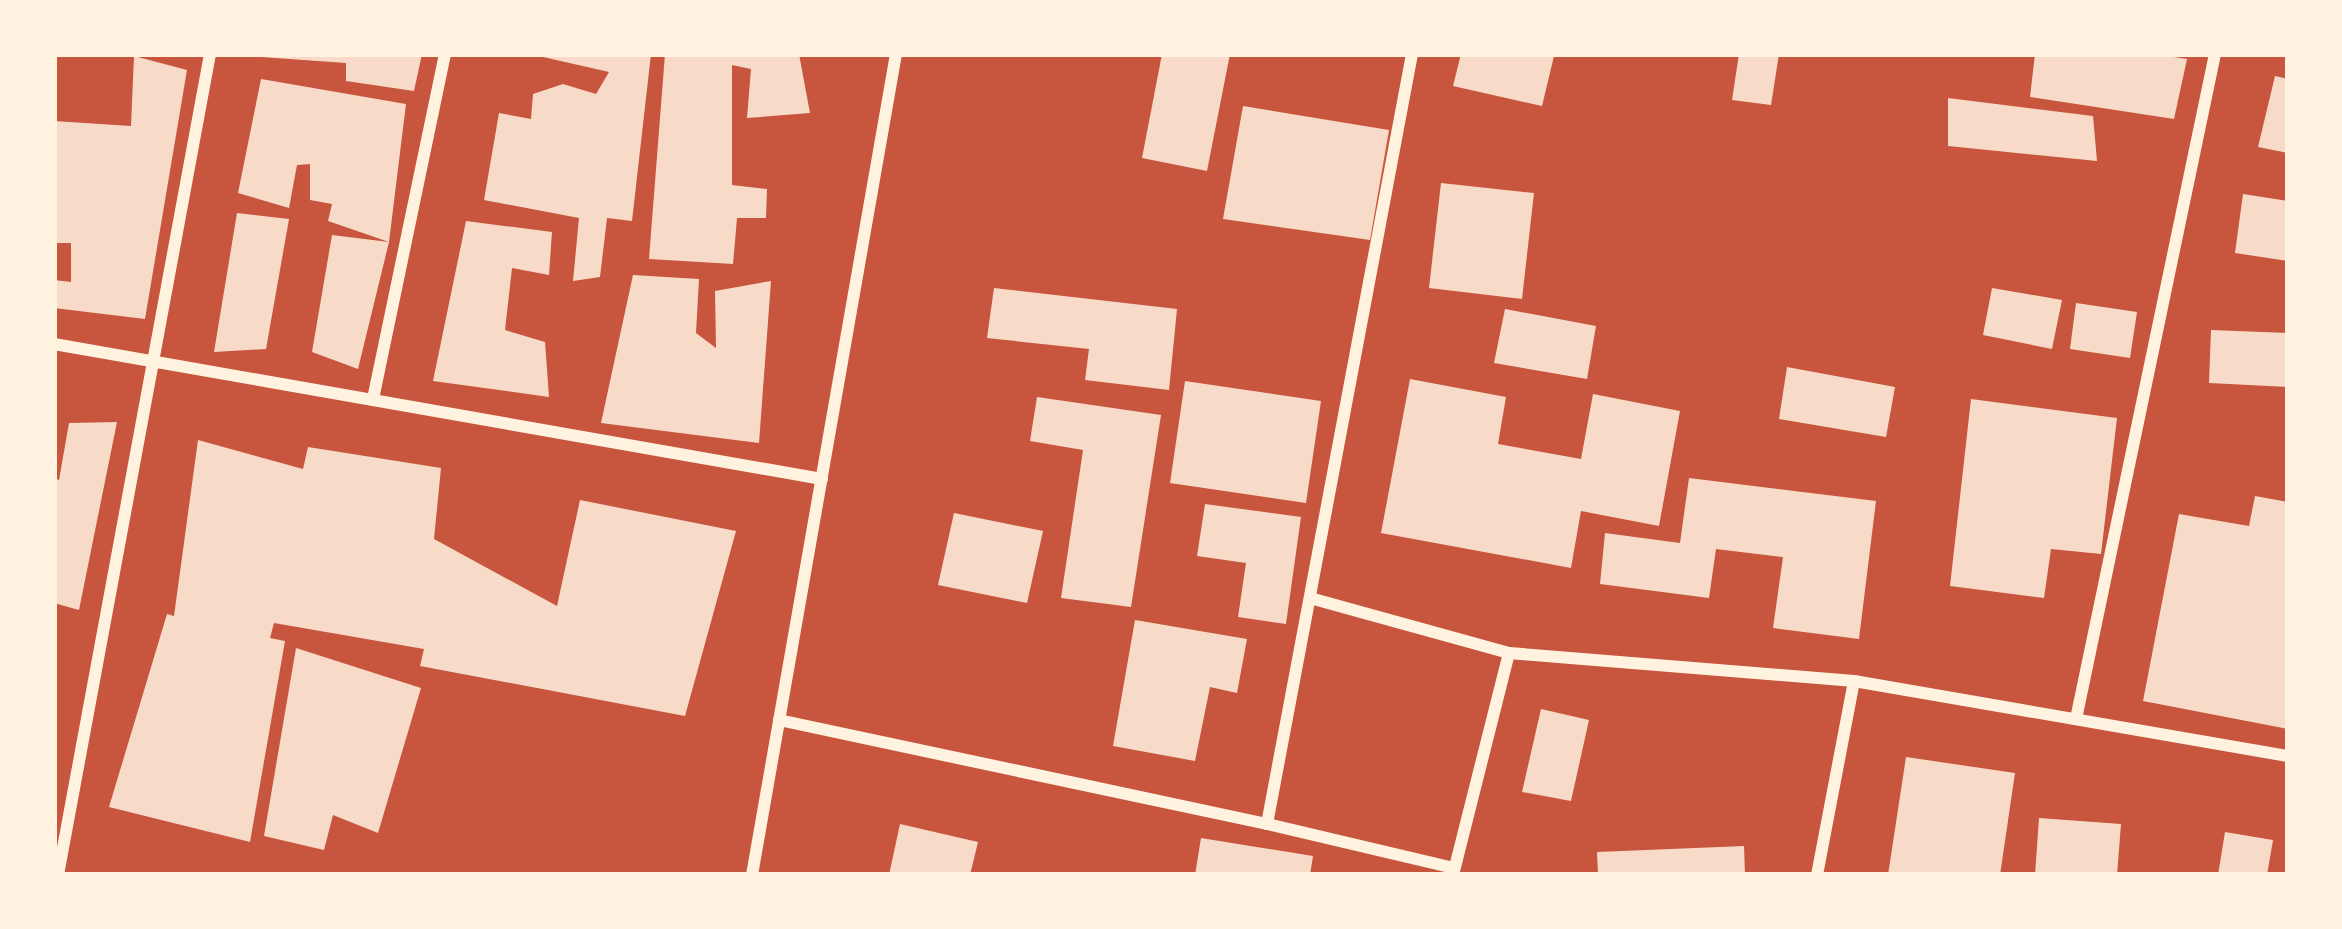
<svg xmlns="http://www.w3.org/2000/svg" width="2342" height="929" viewBox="0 0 2342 929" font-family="'Nunito Sans',sans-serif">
	<rect width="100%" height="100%" fill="#c8553d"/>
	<g fill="#f7dbc8">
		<path d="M261,54H422L414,91L346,81V63L261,57Z"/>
		<path d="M530,54H651L632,221L607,218L600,277L573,281L579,218L484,200L499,113L531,119L533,94L563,84L596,94L609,72Z"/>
		<path d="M665,54H799L810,113L747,118L751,69L732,65V185L767,189L766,218H737L733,264L649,259Z"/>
		<path d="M1162,54H1230L1207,171L1142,158Z"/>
		<path d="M1461,54L1554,56L1542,106L1453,86Z"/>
		<path d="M1739,54H1779L1771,105L1732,100Z"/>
		<path d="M2035,54H2154L2187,59L2174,119L2030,97Z"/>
		<path d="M134,56L187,70L145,319L54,308V280L71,282V243H54V121L131,126Z"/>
		<path d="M2275,76L2288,79V153L2258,147Z"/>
		<path d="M261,79L406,104L389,242L328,221L332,204L310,200V164L297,165L289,208L238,193Z"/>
		<path d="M1948,98L2093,116L2097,161L1948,146Z"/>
		<path d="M1243,106L1389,130L1370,240L1223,219Z"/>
		<path d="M1441,183L1534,193L1522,299L1429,288Z"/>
		<path d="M2243,194L2288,201V261L2235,253Z"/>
		<path d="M237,213L289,219L266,349L214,352Z"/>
		<path d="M466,221L552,232L549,275L512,268L505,330L545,342L549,397L433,381Z"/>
		<path d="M332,235L389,242L358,369L312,352Z"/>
		<path d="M633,275L699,279L696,333L716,348L715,291L771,281L759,443L601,423Z"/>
		<path d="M994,288L1177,309L1169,390L1085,380L1089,349L987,338Z"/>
		<path d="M1992,288L2062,300L2052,349L1983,335Z"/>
		<path d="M2076,303L2137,312L2130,358L2070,349Z"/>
		<path d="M1505,309L1596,326L1587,379L1494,363Z"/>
		<path d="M2211,330L2288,333V387L2209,383Z"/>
		<path d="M1787,367L1895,387L1886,437L1779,419Z"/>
		<path d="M1410,379L1506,397L1498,444L1581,459L1593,394L1680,411L1659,526L1581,511L1571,568L1381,533Z"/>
		<path d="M1185,381L1321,401L1306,503L1170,483Z"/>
		<path d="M1037,397L1161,415L1131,607L1061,598L1083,450L1030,441Z"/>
		<path d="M1971,399L2117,418L2101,554L2051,549L2044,598L1950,586Z"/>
		<path d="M117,422L79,610L54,603V478L59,480L69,423Z"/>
		<path d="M198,440L303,469L308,447L441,468L434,539L557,606L580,500L736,531L685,716L420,666L424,649L274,623L270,638L285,641L250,842L109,807L167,614L174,616Z"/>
		<path d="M1689,478L1876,501L1859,639L1773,628L1783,557L1716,549L1709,598L1600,584L1605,533L1680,543Z"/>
		<path d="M2255,496L2288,502V729L2143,701L2179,514L2249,526Z"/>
		<path d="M1205,504L1301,517L1286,624L1238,617L1246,563L1197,556Z"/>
		<path d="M954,513L1043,531L1027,603L938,585Z"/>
		<path d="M1135,620L1247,639L1237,693L1210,687L1195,761L1113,746Z"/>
		<path d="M296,648L421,688L378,833L333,815L324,850L264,836Z"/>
		<path d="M1541,709L1589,720L1571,801L1522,792Z"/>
		<path d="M1906,757L2015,773L2000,875H1888Z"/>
		<path d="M2039,818L2121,824L2117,875H2035Z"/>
		<path d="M900,824L978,842L970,875H889Z"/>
		<path d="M2225,832L2273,840L2267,875H2218Z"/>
		<path d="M1201,838L1313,856L1310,875H1195Z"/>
		<path d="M1744,846L1745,875H1598L1597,852Z"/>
	</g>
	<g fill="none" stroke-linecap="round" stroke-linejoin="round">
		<g stroke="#fff3e0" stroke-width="12">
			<path d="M54,344L822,479"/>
			<path d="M373,399L445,54"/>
			<path d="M1310,598L1509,653"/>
			<path d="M2076,719L2215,54"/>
			<path d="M779,720L1267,824L1454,868"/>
			<path d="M1267,824L1412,54"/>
			<path d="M58,875L210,54"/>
			<path d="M752,875L896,54"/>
			<path d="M1453,875L1509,653L1854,681L2288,756"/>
			<path d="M1817,875L1854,681"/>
		</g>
	</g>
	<rect width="2342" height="929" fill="none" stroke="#fff3e0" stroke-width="114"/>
</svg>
